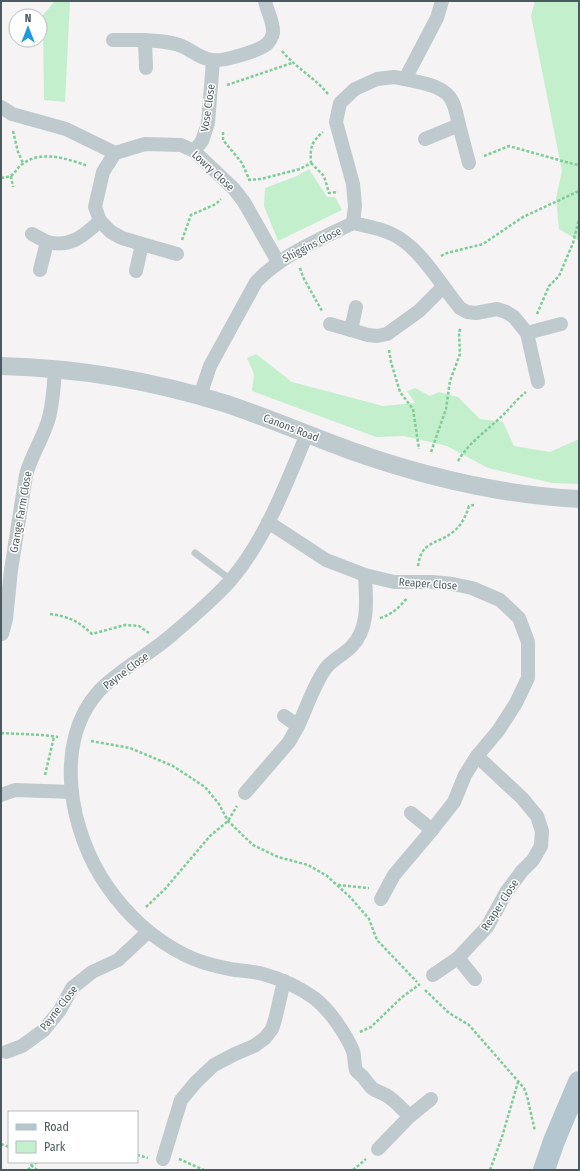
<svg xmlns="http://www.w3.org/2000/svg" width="580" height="1171" viewBox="0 0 580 1171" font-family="'Fira Sans Condensed',sans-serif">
	<rect width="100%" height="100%" fill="#f5f3f3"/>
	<g fill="#c4efcd">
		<path d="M55,1H70L65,102L44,100L43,15Z"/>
		<path d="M535,1H579V241L559,229L556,198L562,171L531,16Z"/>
		<path d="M309,169L327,197H335L342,210L278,241L264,206L265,188L297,176Z"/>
		<path d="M256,354L292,382L383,406L415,403L407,391L415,388L430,396L439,392L458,397L480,419L503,422L514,446L550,452L579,439V484L552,483L488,468L447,446L404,436L376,437L252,391L254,374L247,358Z"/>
	</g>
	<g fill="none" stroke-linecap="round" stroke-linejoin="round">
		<g stroke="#7dcd96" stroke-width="2.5" stroke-dasharray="3 2" stroke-linecap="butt">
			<path d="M282,51C296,68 315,78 328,94"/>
			<path d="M227,85L292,63"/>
			<path d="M13,131L18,152L23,163"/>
			<path d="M223,132V140L242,163L249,179"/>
			<path d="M484,156L509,146L573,164L579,165"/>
			<path d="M311,163L324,176L329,193L338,192"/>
			<path d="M11,176L13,187"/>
			<path d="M1,178C18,176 12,171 24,163C42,150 68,159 88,166"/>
			<path d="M248,180L261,179L300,169L311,163C310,148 311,142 323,132"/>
			<path d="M182,240L191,215L216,204L221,199"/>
			<path d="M441,256L447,253L483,244L523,217L579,191"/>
			<path d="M300,268L303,277L322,311"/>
			<path d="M537,314L549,286L559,276L573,243L579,219"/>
			<path d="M389,350L391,362L400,392L413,409L419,449"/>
			<path d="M431,452L446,409L450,381L460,354L459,332L461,327"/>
			<path d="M458,461C469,442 488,430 504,414C511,407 517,399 526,392"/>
			<path d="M418,566C419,560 420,555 423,551C427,545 433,543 439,540C456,533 464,523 469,506L474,505"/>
			<path d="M50,614C70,617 78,621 92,634L125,625L139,626L149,633"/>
			<path d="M380,618C391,615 400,607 407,598"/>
			<path d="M1,733L42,735L58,737"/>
			<path d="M91,741L130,748L173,766L205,787L219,804L228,821L253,845L278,857L308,865L327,876L351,898L369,919L377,940L417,982"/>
			<path d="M45,775L54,737"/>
			<path d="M338,885L369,888"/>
			<path d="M146,907L165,889L210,836L228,821L237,806"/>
			<path d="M425,990L449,1013L469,1025L524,1088L527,1096L535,1131"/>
			<path d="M360,1032L371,1027L401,998L420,984"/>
			<path d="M1,1144L9,1147"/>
			<path d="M137,1155L148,1158"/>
			<path d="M179,1159L204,1170"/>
			<path d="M37,1162L32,1166L37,1170"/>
			<path d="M28,1170L32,1166L29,1162"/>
			<path d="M353,1170L366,1159"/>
			<path d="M490,1170L502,1137L518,1082"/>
		</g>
		<path stroke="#bfcace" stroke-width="7" d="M195,553L231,580"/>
		<g stroke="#bfcace" stroke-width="14">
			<path d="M113,40H145L146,68"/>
			<path d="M145,40C158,41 172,41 184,47C194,52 201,59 212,60C222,62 259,51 267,44C270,41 272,38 273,33C274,23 267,11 265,1"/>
			<path d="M405,79C420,83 445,85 452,101C456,108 457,118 459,125"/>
			<path d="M1,107L12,114L66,129L115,153L145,144L181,145L194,151L234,189L244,202L278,262"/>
			<path d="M425,139L459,125L469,163"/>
			<path d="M194,151L202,141L208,123L213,61"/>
			<path d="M115,153L103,172L95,207L100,221L111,232L122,238L142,244"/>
			<path d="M353,223C366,226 380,228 392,234C420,247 440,284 460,308L467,312L476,313L497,309L506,312L514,317L527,333L538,382"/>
			<path d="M32,234L47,242L40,270"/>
			<path d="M47,242C71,248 83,236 100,221"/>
			<path d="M136,271L142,244L177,254"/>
			<path d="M330,324L351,330L356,307"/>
			<path d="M351,330L368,335L377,336L387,334L419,311L443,287"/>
			<path d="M527,333L561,324"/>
			<path d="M200,396L210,366L256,282C283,254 319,240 353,223L355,206L353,184L336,122L340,103L355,89L377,79L394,77L405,79L437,18L442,1"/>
			<path d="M307,434C286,484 266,539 230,581C213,600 194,616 174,633C151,654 121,668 99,691C52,743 70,833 107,886C127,915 153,939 185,955C199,962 214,966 230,969C241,971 252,971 263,974C281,979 299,987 314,998C329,1009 346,1034 353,1051C355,1057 354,1065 356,1070C358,1073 361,1075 363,1077C366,1081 369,1085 372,1088C377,1092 384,1093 389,1097C396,1102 403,1110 410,1116L378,1149"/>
			<path d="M268,522L326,560L365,575L394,582H432L453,584L472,588L500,600L519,618L528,642V678L516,703L498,731L477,756L522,798L537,816L542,831L541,846L533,860L522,871L507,891L487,927L458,958"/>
			<path d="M2,634L6,619L11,570L26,475C31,456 42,440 48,421C53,404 54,386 55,369"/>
			<path d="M298,726C306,709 315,682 326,668C333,659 345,654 352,646C370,627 366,599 365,575"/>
			<path d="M245,793L289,742L298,726L284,716"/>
			<path d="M1,795L15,790L72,792"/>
			<path d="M432,830L454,802L465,775L477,756"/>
			<path d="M381,899L394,875L432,830L411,813"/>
			<path d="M433,975L458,958L475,979"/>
			<path d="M6,1052L22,1046L44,1030L60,1010L72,988L92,972L118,960L148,932"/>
			<path d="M410,1116L431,1099"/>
			<path d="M163,1159L181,1100L196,1082L214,1065L235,1054L254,1046L265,1038L272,1029L275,1020L284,981"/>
		</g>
		<path stroke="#bfcace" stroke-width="18" d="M1,366C78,368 154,381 227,404C268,418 308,435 349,450C422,476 501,495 579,499"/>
		<path stroke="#b4c7d0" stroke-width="22" d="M544,1170L554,1141L579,1082"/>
	</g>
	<g text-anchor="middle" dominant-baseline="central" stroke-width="3" stroke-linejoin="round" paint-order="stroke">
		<g font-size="11" fill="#4b5a60" stroke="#fff">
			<text transform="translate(208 108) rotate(-82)">Vose Close</text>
			<text transform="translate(213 171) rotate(43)">Lowry Close</text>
			<text transform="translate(312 245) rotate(-27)">Shiggins Close</text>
			<text transform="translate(291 428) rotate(21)">Canons Road</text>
			<text transform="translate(21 512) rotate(-80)">Grange Farm Close</text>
			<text transform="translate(428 584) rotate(4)">Reaper Close</text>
			<text transform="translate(126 671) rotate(-37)">Payne Close</text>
			<text transform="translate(500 905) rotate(-57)">Reaper Close</text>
			<text transform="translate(59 1008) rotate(-52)">Payne Close</text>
		</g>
	</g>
	<rect width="580" height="1171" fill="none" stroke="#4b5a60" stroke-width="4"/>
	<rect x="8" y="1111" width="130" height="52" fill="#ffffff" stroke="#b7bdbf"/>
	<rect x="16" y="1124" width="20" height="6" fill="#b4c7d0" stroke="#b7bdbf"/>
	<text x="44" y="1131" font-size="12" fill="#4b5a60">Road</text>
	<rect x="16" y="1141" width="20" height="12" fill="#c4efcd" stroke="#b7bdbf"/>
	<text x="44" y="1151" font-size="12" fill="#4b5a60">Park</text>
	<g transform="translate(28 28)"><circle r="19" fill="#ffffff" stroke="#b7bdbf"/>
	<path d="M0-3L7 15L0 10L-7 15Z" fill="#2199e1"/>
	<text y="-6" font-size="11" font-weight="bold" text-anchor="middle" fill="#4b5a60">N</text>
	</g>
</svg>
